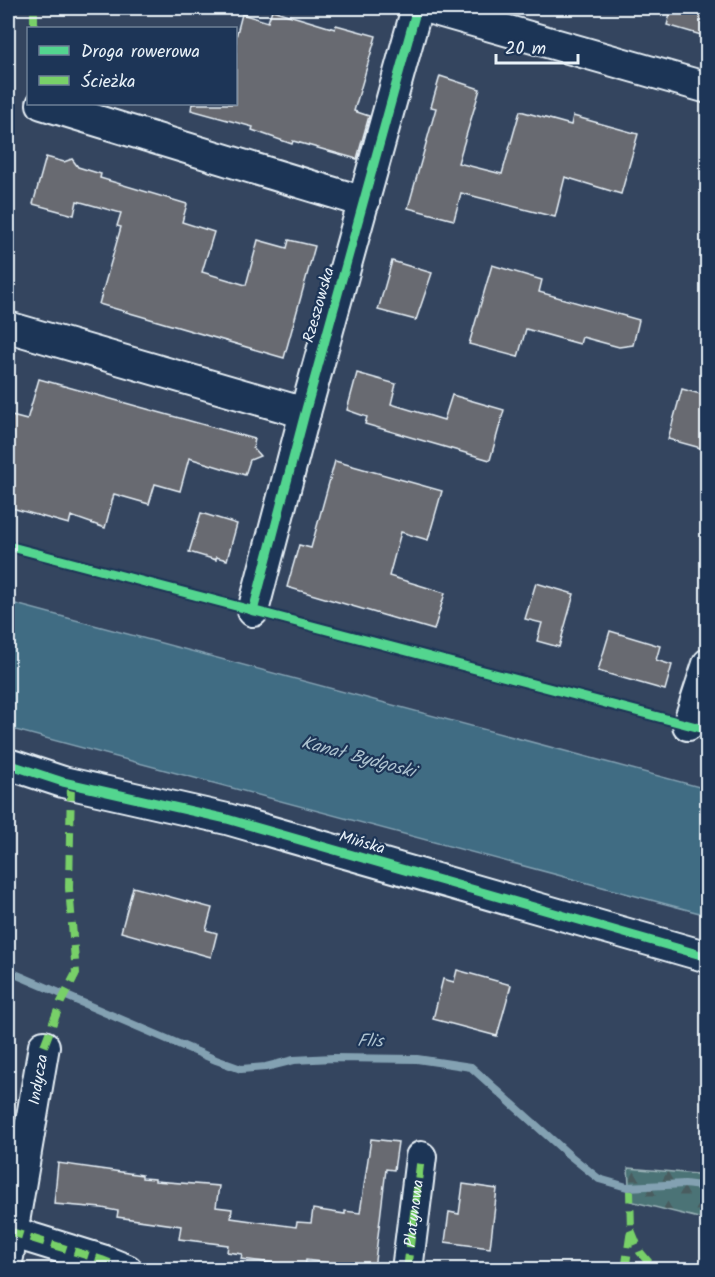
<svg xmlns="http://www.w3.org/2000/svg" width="715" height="1277" viewBox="0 0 715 1277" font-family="Kalam,sans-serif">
	<defs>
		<pattern id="forest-firs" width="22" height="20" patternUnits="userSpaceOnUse" patternTransform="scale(1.5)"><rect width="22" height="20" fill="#4c7376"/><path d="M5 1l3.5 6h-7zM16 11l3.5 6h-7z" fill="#495b5e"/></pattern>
	</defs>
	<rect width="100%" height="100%" fill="#34455f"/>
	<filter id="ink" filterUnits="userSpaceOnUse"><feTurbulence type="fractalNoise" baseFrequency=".0167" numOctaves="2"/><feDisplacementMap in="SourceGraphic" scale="12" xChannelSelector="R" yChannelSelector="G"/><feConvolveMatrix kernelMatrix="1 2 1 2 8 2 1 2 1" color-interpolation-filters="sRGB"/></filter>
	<g filter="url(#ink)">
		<path fill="url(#forest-firs)" stroke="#9ab2b7" stroke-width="1.5" d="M628,1168L707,1175V1220L630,1201Z"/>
		<path fill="#406c83" stroke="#83a1b2" stroke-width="1.5" d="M8,602L707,789V915L8,728Z"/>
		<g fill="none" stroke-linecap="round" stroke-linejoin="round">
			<path stroke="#83a1b2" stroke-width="8" d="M8,971L216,1060L241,1069L266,1067L294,1060L333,1058L417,1059L471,1067L568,1154L599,1179L627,1187L685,1184L708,1187"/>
		</g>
		<g fill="#686a71" stroke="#e8f1f8" stroke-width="1.5">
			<path d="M672,8H708V37L667,25Z"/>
			<path d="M272,10L335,29L336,25L376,36L354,111L369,116L357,159L293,141L292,144L252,130L253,127L191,110L192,104H236V37L242,14L268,22Z"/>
			<path d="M440,76L480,89L458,163L502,174L520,111L571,125L573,116L638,134L621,194L565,177L555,217L461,193L454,220L408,208L436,108L431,107Z"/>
			<path d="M46,157L64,162L72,159L78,167L101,174L100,178L187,204L182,222L214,232L202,272L246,285L258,240L287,248L289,240L315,246L284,358L99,304L121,227L117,226L121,213L77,201L74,215L33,204Z"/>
			<path d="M392,261L432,273L416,320L378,310Z"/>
			<path d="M492,265L542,280L539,292L639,320L633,345L619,347L582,337L580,344L526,329L518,357L469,344Z"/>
			<path d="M357,373L396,384L391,404L444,420L452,395L504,410L490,460L365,424L367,417L347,410Z"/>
			<path d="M39,379L255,439L253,448L260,456L250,460L245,475L189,458L180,491L155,484L149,504L114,494L105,528L71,516L69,524L8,507V415L27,420Z"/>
			<path d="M682,389L708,396V450L668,439Z"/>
			<path d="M335,461L442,491L428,540L401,532L389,576L445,593L434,630L287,587L299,545L311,548Z"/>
			<path d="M201,513L237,524L227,560L216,557V560L189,552Z"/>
			<path d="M536,583L574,594L559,647L537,641L542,623L525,619Z"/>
			<path d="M610,631L660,646L656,660L672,665L665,690L598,671Z"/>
			<path d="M133,887L212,908L206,930L217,933L211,957L121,932Z"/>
			<path d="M457,970L511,985L497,1036L433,1019L443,979L454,982Z"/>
			<path d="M371,1139L398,1142L394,1170L386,1169L374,1269L306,1260L305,1267L241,1259L242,1254L227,1252L228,1245L179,1239L181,1226L117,1217L118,1211L102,1208L54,1204L58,1163L142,1175V1178L155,1179V1181L219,1186L216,1207L232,1209L231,1218L296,1227L297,1222L311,1223L313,1209L345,1214V1211L360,1213Z"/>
			<path d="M463,1184L497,1189L490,1248L445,1242L449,1212L459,1214Z"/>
		</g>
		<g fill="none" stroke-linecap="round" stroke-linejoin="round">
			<g stroke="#e8f1f8" stroke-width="34">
				<g id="minor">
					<path d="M428,8L708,88"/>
					<path d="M42,104L364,202"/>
					<path d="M8,327L305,413"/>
					<path d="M253,611L305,413L417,8"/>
					<path d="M688,725L708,664"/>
					<path d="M8,764L63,782L227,819L708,957"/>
					<path d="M8,1231L102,1260L127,1270"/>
					<path id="s1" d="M8,1257L44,1046"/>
					<path id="s2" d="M407,1270L421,1157"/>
				</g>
			</g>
			<use href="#minor" stroke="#1d3557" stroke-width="30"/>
			<g stroke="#78d068" stroke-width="8" stroke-dasharray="15 8" stroke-linecap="butt">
				<path d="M34,28V8"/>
				<path d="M44,1046L61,1002L76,973L69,888L71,783"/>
				<path d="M631,1230L640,1252L655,1270"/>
				<path d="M8,1231L102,1260L127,1270"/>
				<path d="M407,1270L421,1157"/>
				<path d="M625,1270L631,1230L630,1191"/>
			</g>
			<g stroke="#1d3557" stroke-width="13">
				<g id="cycleway">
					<path d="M8,546L708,730"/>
					<path d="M253,611L305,413L417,8"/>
					<path d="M8,764L63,782L227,819L708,957"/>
				</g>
			</g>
			<use href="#cycleway" stroke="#53d58f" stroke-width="9"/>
		</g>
	</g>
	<g text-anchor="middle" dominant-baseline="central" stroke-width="4.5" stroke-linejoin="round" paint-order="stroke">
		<g font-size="16" fill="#e8f1f8" stroke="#1d3557">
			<text transform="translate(319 305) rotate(-74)">Rzeszowska</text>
			<text transform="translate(362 843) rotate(16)">Mińska</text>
			<text stroke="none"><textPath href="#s1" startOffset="180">Indycza</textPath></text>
			<text stroke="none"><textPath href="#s2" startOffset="57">Platynowa</textPath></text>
		</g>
		<g font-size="18" font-style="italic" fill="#adc2cf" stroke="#1d3557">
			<text transform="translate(358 758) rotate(15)">Kanał Bydgoski</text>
			<text transform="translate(370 1042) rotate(1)">Flis</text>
		</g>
	</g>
	<rect width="715" height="1277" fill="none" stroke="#1d3557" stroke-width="30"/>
	<rect x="15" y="15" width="685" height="1247" fill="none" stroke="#e8f1f8" stroke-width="2" filter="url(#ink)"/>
	<rect x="27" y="27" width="210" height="78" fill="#1d3557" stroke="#6e8097" stroke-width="1.5"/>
	<rect x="39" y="46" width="30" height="9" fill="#53d58f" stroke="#6e8097" stroke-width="1.5"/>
	<text x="81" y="57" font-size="18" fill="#e8f1f8">Droga rowerowa</text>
	<rect x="39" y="76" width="30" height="9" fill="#78d068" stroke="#6e8097" stroke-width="1.5"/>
	<text x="81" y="87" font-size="18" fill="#e8f1f8">Ścieżka</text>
	<path d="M496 54v9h82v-9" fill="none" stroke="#e8f1f8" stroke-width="3"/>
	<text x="505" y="54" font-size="18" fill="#e8f1f8" stroke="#1d3557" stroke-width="4.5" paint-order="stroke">20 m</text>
</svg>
